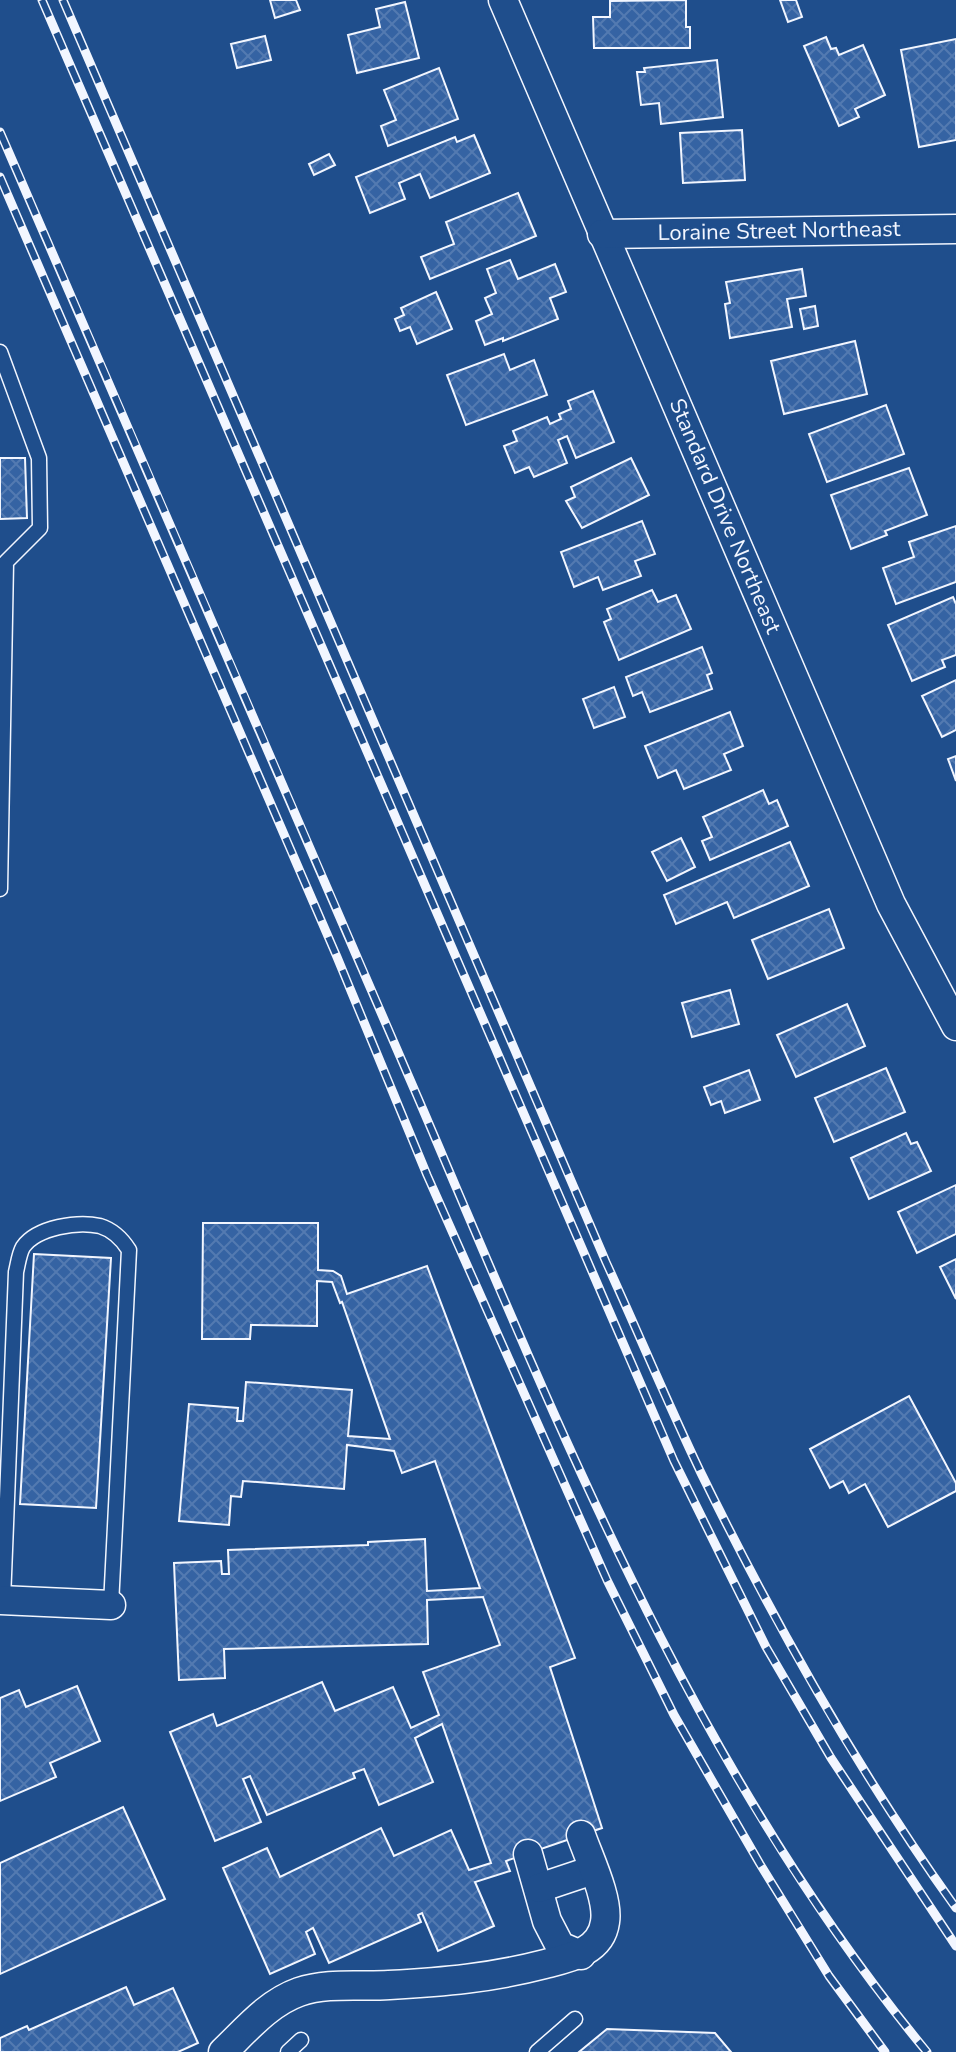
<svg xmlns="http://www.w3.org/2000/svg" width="956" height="2052" viewBox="0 0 956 2052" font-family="'Nunito Sans',sans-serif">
	<defs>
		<pattern id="building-cross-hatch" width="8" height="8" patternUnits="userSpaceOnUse" patternTransform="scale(2)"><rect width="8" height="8" fill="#3563a3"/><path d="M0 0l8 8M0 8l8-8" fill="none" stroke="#537ab1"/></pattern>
	</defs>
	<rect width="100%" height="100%" fill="#1f4e8c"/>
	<g fill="url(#building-cross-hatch)" stroke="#f2f6ff" stroke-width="2">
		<path d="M270,0H296L300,10L275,18Z"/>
		<path d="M686,0V27H690V48H594L593,17H610V1Z"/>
		<path d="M780,0H796L802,17L788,22Z"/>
		<path d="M405,2L419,58L357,73L348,35L380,27L376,9Z"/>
		<path d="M265,36L271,60L237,68L231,44Z"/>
		<path d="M826,37L831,49L836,48L839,55L863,45L885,95L855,109L859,117L839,126L804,46Z"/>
		<path d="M956,39V140L919,147L901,50Z"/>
		<path d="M717,60L723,117L661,124L659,103L641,105L637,72H645L644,68Z"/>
		<path d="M439,68L458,119L388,146L381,126L396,120L384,90Z"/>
		<path d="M742,130L745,180L683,183L680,133Z"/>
		<path d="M474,135L490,173L430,198L420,174L399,183L405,199L370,213L356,177L455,137L457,142Z"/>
		<path d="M329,154L335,165L314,175L309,164Z"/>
		<path d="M518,193L536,236L430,279L421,257L454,244L446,222Z"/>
		<path d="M510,260L518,279L555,264L566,292L550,298L558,319L503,341V338L485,345L476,321L492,314L485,298L496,293L487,269Z"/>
		<path d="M802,269L806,296L787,299L792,327L730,338L725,304L730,303L726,282Z"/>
		<path d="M436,292L452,329L417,344L410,327L400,331L395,319L404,315L401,308Z"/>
		<path d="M815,306L818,326L804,329L800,309Z"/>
		<path d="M855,341L867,394L784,414L771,361Z"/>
		<path d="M504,354L510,370L534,360L547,395L466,425L447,375Z"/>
		<path d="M593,391L614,442L576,458L567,436L558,440L567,463L534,477L529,467L515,473L504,446L517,441L513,431L547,417L550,424L561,419L559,414L571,409L568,401Z"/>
		<path d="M886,405L904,454L827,482L809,434Z"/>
		<path d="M0,458H25L27,518L0,519Z"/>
		<path d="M631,458L649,495L582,528L566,501L575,497L571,487Z"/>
		<path d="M909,468L927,515L885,531L887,535L851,549L831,495Z"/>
		<path d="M642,521L655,554L635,561L641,576L603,590L598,577L574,587L561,552Z"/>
		<path d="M956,526V582L896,604L883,568L914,557L909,542Z"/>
		<path d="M652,590L658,602L676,595L691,629L619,660L604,622L611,619L607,609Z"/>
		<path d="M953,597L956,604V655L942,660L945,667L912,681L888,625Z"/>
		<path d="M702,647L712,673L707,675L712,689L650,712L642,692L633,696L626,677Z"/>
		<path d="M956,680V730L942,737L922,696Z"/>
		<path d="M614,687L625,717L594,728L583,699Z"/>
		<path d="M730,712L743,746L724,754L731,770L684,789L676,770L658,778L645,746Z"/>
		<path d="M956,756V781L948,759Z"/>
		<path d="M763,790L769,804L777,800L788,826L710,860L702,841L712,837L703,817Z"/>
		<path d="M681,838L695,867L667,881L652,852Z"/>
		<path d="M790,842L809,886L734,918L727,902L676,924L664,895Z"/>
		<path d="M829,909L844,948L768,979L752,940Z"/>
		<path d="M730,990L739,1024L692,1037L682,1003Z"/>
		<path d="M847,1004L865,1046L796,1077L777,1035Z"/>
		<path d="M886,1068L905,1112L834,1142L815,1098Z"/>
		<path d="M749,1070L760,1100L725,1113L721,1101L711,1105L704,1087Z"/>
		<path d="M906,1133L911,1144L917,1142L931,1171L869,1199L851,1158Z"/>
		<path d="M956,1185V1234L917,1253L898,1212Z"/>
		<path d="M203,1223H318V1270L333,1271L341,1276L347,1294L427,1266L575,1658L550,1667L602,1828L506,1861L510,1871L475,1882L494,1926L438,1951L422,1913L418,1915L421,1922L329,1963L313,1928L306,1932L315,1954L270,1974L223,1868L267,1848L280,1877L381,1828L394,1856L451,1830L469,1870L491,1863L442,1724L415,1738L433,1782L379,1805L364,1769L353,1773L355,1778L267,1815L250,1776L243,1779L261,1822L215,1841L170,1732L213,1714L217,1726L322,1682L335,1711L393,1687L411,1728L439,1715L423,1672L500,1645L483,1597L427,1600L428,1644L224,1649L225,1678L179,1680L174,1563L221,1561L222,1574H229L228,1550L368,1545V1542L425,1539L427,1591L480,1588L435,1461L402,1473L394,1451L347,1445L344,1489L243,1481L241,1497L231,1496L229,1525L179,1521L189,1404L238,1408L237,1421H243L246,1382L352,1390L348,1436L390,1439L342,1302L340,1303L332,1282L317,1281V1326L251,1325L250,1339H202Z"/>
		<path d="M34,1254L111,1258L96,1508L20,1504Z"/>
		<path d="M956,1259V1299L940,1267Z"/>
		<path d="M909,1396L956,1483V1491L888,1527L865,1484L849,1493L843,1481L830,1488L810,1449Z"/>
		<path d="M77,1686L100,1741L50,1763L56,1777L0,1801V1698L19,1690L26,1707Z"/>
		<path d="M123,1807L165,1899L0,1974V1863Z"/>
		<path d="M126,1987L134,2005L173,1988L198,2043L178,2052H0V2038L27,2026L29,2030Z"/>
		<path d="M607,2029L715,2033L731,2052H579Z"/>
	</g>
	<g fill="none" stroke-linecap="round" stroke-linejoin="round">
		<g stroke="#f2f6ff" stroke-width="17">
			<g id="service">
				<path d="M0,352L39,458L40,528L6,562L0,889"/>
				<path d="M3,1600L16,1272C18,1264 19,1254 23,1247C37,1227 78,1221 100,1226C113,1230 122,1239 129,1250L111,1605"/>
				<path d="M288,2052L301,2040"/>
				<path d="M537,2052L575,2019"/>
			</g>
		</g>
		<g stroke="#f2f6ff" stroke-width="31">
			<g id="minor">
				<path d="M503,0L891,904L956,1026"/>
				<path d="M602,234L956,229"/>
				<path d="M0,1600L111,1605"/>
				<path d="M528,1854L547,1921L560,1946L581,1955"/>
				<path d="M539,1888L593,1870"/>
				<path d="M223,2052C246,2030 268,2003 299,1992C328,1982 359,1987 389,1985C444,1982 491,1978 545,1964C569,1958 601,1952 605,1922C609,1899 589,1858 581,1835"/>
			</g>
		</g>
		<use href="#service" stroke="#1f4e8c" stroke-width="14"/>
		<use href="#minor" stroke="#1f4e8c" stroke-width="28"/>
		<g stroke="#f2f6ff" stroke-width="9">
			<g id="rail">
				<path d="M42,0L674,1461L766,1647L831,1758L956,1946"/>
				<path d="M63,0L606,1262C638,1332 668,1404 701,1473C775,1624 858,1771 956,1908"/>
				<path d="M0,132C140,454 279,776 418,1098C560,1429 695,1772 927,2052"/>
				<path d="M0,177L337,957L427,1175L607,1580L674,1715L760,1864L829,1976L885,2052"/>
			</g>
		</g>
		<use href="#rail" stroke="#1f4e8c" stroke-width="6" stroke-dasharray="18" stroke-linecap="butt"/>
	</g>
	<g text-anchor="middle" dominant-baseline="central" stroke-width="6" stroke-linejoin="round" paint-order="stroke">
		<g font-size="22" fill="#f2f6ff" stroke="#1f4e8c">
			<text transform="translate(779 231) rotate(-1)">Loraine Street Northeast</text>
			<text transform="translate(725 516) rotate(67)">Standard Drive Northeast</text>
		</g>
	</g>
</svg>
